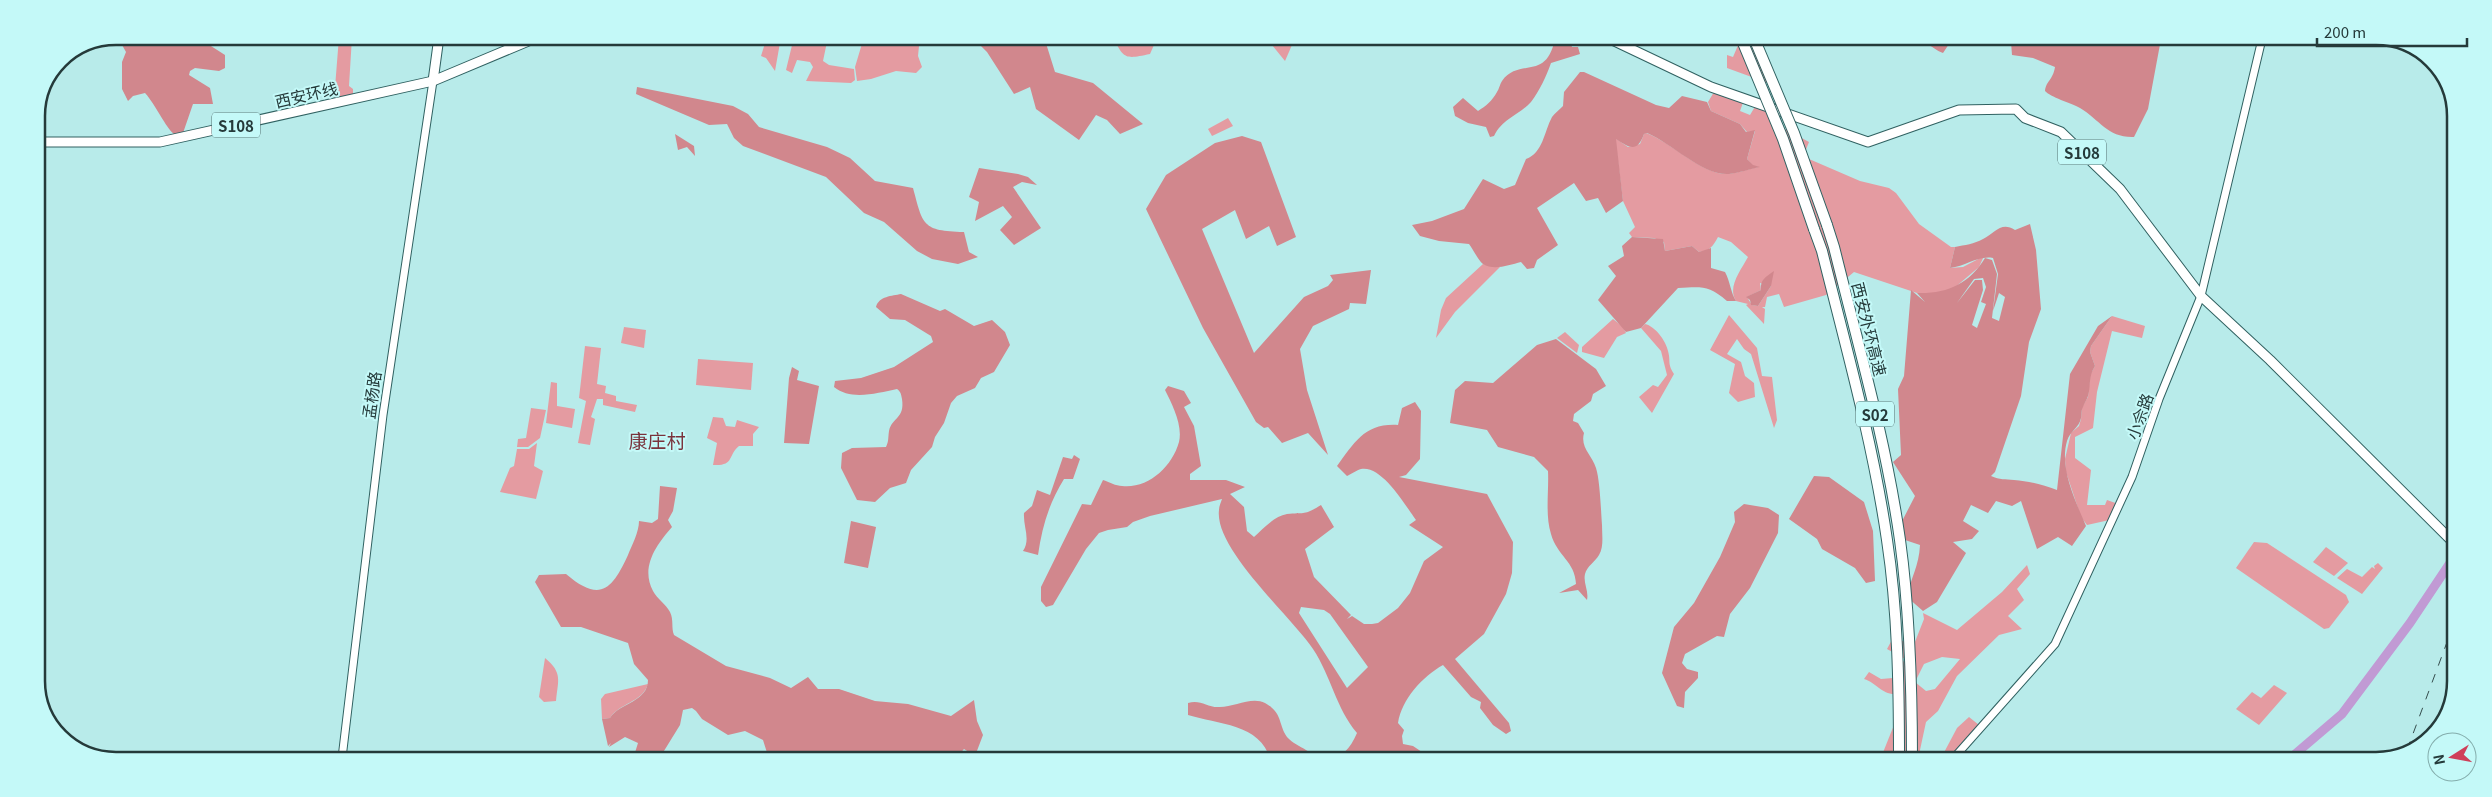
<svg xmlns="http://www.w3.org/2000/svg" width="2492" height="797" viewBox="0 0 2492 797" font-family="Georgia,'Noto Sans SC',serif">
	<rect width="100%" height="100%" fill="#b8ebea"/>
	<g fill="#e49ba1" fill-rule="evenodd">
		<path d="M339,37H352L349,86L353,89V95L334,100Z"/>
		<path d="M767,37H781L775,71L766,58L761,56Z"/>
		<path d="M794,37H828L823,61L829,65L854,69L855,80L851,83L806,81L813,67L810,62L797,60L792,73L786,70Z"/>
		<path d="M864,37C873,37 881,41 890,39V37H915L916,44L919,46L918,56L922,67L916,73L896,71L871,79L857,81L855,67Z"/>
		<path d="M1113,37L1157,38L1150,54C1126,59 1124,60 1113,37Z"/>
		<path d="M1270,38H1295L1285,61L1272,45Z"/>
		<path d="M1725,38H1747L1759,42L1768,83L1727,68V55L1733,57L1739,43Z"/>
		<path d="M1717,87L1745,97L1740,111L1750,115L1759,100L1779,105L1772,122L1809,142L1805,152L1809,159L1860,181L1889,188L1896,193L1919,224L1951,247H1955L1950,268L1963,267L1984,256L1979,267L1953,289L1932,294L1917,293L1854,272L1826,295L1784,307L1779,294L1767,297L1765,307H1762L1765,309L1764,324L1746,305L1748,304L1736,301C1727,287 1741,270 1748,257L1731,242L1718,237C1713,246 1710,251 1699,252L1692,246L1665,251L1664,242L1654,238L1632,237L1629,233L1635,227L1623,201L1615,138L1628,147L1640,144L1644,134L1646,133C1673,143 1702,175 1728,174C1738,173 1749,169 1758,167L1753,166L1747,159L1755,131L1747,132L1740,124L1711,111L1708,102ZM1760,283L1771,286L1758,306L1752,305L1747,297L1761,290Z"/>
		<path d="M1228,118L1233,126L1212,136L1208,129Z"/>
		<path d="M1483,264L1500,267L1455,312L1436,338L1441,310L1446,298Z"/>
		<path d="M1729,315L1757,348L1762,376L1772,377L1777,420L1774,428L1751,354L1744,349L1737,339L1727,354L1741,362L1745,376L1754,383L1755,397L1738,402L1729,393L1735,364L1710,350Z"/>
		<path d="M2112,316L2145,326L2142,338L2112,331L2097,392L2093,428L2075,437V458L2091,470L2087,505H2105L2107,500L2121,505L2114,519L2087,525L2081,517L2066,472L2065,459L2071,433L2079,426L2081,419L2082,407L2088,397L2090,375L2095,366L2090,352L2091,346Z"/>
		<path d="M1613,319L1623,327L1626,333L1617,337L1604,358L1582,352V347Z"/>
		<path d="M1645,324C1655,326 1666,341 1668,351C1671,362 1667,363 1674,374L1652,413L1639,397L1653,385L1658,387L1667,375L1661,351L1641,328Z"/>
		<path d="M624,327L646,330L644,348L621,343Z"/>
		<path d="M1565,332L1579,345L1577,353L1557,338Z"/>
		<path d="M585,346L601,348L597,384L606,386L605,393L616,396V401L637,405L635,412L603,405V399H597L591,417L595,419L590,445L578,443L586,401L579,398Z"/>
		<path d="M698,359L753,363L751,390L696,385Z"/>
		<path d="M551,382L557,383V406L575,409L572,428L546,423Z"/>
		<path d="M531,408L546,410L540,438L528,447H517L518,439L526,438Z"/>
		<path d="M713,417L723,418L726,426L735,427L737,420L759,427L753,434V446H739C727,456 735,466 713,465L717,443L707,438Z"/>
		<path d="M537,443L534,466L543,471L536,499L500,492L510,468L514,466L517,449H529Z"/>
		<path d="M2254,542L2267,543L2346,595L2349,602L2329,628L2324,629L2236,568Z"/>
		<path d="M2326,547L2348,563L2334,576L2313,562Z"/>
		<path d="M2378,563L2383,568L2362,594L2337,578L2347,569L2362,577L2372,567L2375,569L2374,566Z"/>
		<path d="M2027,565L2030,574L2017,589L2024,600L2008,616L2022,629L1999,635L1957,676L1938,711L1926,722L1920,750L1922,760H1880L1896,720V694C1882,695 1877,683 1864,679L1869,672L1881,679L1893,678L1905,659L1887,649L1894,636L1913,647L1924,619L1923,613L1957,630L2002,592ZM1942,657L1960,659L1935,689L1926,691L1915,682L1924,664Z"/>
		<path d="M545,658C563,673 558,680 556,701L544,702L539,697Z"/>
		<path d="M648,684C642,703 619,703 610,718L602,719L601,699L605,694Z"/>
		<path d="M2274,685L2287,693L2259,725L2236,709L2252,692L2261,698Z"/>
		<path d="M1969,717L1979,725L1951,760H1940L1957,728Z"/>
	</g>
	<g fill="#d1878d" fill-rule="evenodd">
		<path d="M117,36H176L183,40L200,39L225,55V68L219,71L195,68L190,71L189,75L210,88L213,104H193L183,133L175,135C165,127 156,105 145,93L133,96L128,101L122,89V62L126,52Z"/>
		<path d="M972,37H1044L1055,72L1093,83L1143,124L1120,134L1107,120L1096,115L1079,140L1036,109L1030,87L1014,94L987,52Z"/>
		<path d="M1555,38H1569L1572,47H1578L1580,54L1551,63C1546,77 1540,90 1531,102C1518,116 1503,118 1494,136L1490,137L1486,127L1468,123L1455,116L1453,107L1463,98L1478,111C1486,106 1492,101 1497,92C1499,89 1500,84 1502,81C1519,57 1547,82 1555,38Z"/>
		<path d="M1890,38H1953L1943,53C1936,51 1933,46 1926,44C1913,42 1902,44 1890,38Z"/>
		<path d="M2006,39H2161L2148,109L2134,137C2108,138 2100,120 2080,108C2071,103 2050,97 2045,91C2046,81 2053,80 2055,67L2033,58L2012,55L2011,42Z"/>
		<path d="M1580,72H1584L1656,105L1669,108L1682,96L1707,102L1711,111L1740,124L1746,132L1755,130L1747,159L1753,165L1760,167C1750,169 1739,173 1729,174C1703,176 1673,144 1647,133L1644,134C1637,153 1630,148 1616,139L1623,201L1606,213L1598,198L1586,201L1574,183L1537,208L1558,245L1537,260L1534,268L1527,269L1521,262C1509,265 1494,271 1483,264C1478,260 1473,249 1469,244L1439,241L1420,236L1412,225L1432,221L1464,209L1483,179L1504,189L1515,185L1526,159C1543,153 1544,132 1552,117C1555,113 1560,109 1563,106L1564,92Z"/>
		<path d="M637,87L733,106L748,114L759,127L827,147L850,158L875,181L913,188C923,225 922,231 964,232L969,252L978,257L958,264L932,259L917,251L884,222L864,213L826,177L743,146L734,138L727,124L709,125L636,94Z"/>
		<path d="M675,134L694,146L695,156L687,147L678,150Z"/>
		<path d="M1242,136L1261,142L1296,237L1277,246L1269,226L1246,239L1235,210L1202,229L1254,353L1304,297L1328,286L1333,280L1330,275L1371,270L1366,304L1350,303L1349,309L1313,326L1300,349L1307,390L1328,455L1308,433L1282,443L1268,427L1264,428L1256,422L1203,328L1146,209L1166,175L1215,143Z"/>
		<path d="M979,168L1018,174L1028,177L1037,185L1022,182L1013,187L1041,228L1014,245L1000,230L1012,217L1003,206L975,221L979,202L969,197Z"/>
		<path d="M2030,224L2036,250L2041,309L2029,342L2021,396L1995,472L1991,476C2000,480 2005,479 2014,480C2029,481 2043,485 2057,490L2070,374L2098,326L2112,316L2091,346L2090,352L2095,366C2088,377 2091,385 2088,396C2087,400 2084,403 2083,407C2081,410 2082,414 2081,418C2079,428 2070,431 2067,441C2059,468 2076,502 2086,526L2072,546L2058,537L2037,549L2021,501L2012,506L1996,501L1988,513L1971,505L1963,521L1979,531L1972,539L1953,542L1966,553L1937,602L1923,611L1907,597C1911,577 1919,566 1920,545L1899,538L1898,529L1915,496L1893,462L1901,455L1898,389L1904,376L1911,290L1925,302L1917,293C1947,294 1969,284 1985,258L1992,260L1997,274L1992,318L1999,321L2005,297L1999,293L1993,311L1998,274L1993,258C1979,255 1966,266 1950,268L1955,247C1965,245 1974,244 1983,239C1995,233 2001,221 2015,230ZM1983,278L1986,287L1981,302L1986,304L1977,328L1972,325L1983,290L1982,280H1975L1957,303L1974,279Z"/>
		<path d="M1632,237L1663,239L1665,251L1692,246L1699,252L1711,248V268L1725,272C1730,281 1731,294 1736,301H1727C1708,285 1702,287 1678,288L1641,328L1626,332L1598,300L1616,276L1608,266L1624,256L1622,246Z"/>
		<path d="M1774,271L1771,286L1758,306L1751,305L1750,300L1746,297L1761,290C1760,279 1766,277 1774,271Z"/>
		<path d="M901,294L940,311L945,309L974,326L992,320L1005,332L1010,345L994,372L981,378L975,388L957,396L951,403L944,423L935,437L932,447L911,470L906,483L890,488L875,502L857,500L841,468L842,453L852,448L886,447C889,441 888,437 889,431C892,417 905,419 902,399C901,394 901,392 897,389C877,393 851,401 834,387L835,381L861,378L894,367L933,342L931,336L905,320L890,319L876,307C879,296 892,296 901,294Z"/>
		<path d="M1556,339L1596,369L1606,386L1593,394L1591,401L1574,414L1573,421L1578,423L1584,433C1580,448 1592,455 1596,468C1600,480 1601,512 1602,525C1602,535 1604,547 1599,555C1595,562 1587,566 1585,574C1583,583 1589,591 1587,600L1578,590L1559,593L1576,584C1575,561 1557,556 1551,534C1545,515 1549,491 1548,471L1534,457L1498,447L1487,430L1450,423L1455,390L1465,381L1493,383L1537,345Z"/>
		<path d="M792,367L799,371L797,380L819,386L809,444L784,443L789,378Z"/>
		<path d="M1168,386L1184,391L1191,403L1184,407L1194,426L1201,466L1190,474V480H1226L1245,487L1230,494L1244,507L1247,531L1254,537C1263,529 1274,516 1287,514C1306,512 1303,516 1321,505L1334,527L1305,549L1314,577L1351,615L1347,619L1352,616L1364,624H1372L1378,623L1398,608L1410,593L1424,561L1443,547L1409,525L1416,520C1405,505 1382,465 1361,469C1357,470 1351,474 1347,476L1337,466C1355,442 1365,423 1398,425L1402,408L1415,402L1421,411L1420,459L1406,475L1399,477L1487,494L1513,542L1512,573L1506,594L1484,634L1455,659L1509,723L1511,731L1506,734L1493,725L1480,708L1481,702L1471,697L1443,665C1422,677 1402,699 1398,723L1404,730L1402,736L1403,744L1413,746L1434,760L1270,759C1261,724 1217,724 1188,715V703C1201,699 1207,708 1220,707C1234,707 1252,696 1265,703C1283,713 1278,724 1287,737C1292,743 1300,746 1306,750C1330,765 1346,759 1357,733C1336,708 1331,676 1313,649C1292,617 1214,549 1219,510C1219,506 1221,502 1222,499L1150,516L1133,522L1127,527L1108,530L1099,533L1086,549L1053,605L1046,607L1041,601V587L1082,504L1091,505L1103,480C1109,482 1116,486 1122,486C1148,489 1172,467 1179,442C1183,425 1172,404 1165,390ZM1301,607L1324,610L1330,614L1368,667L1347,688L1299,613Z"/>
		<path d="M1074,455L1080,459L1073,479H1064C1049,503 1042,527 1038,555L1023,551C1031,539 1023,527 1024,513L1032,506L1037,490L1050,495L1063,457L1072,459Z"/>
		<path d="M1814,476L1829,477L1864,502L1873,531L1875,581L1866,583L1855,568L1822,549L1817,539L1789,519Z"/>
		<path d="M660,486L677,488L673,511L668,520L672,527C657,544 640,567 653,591C657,599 666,604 670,612C674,620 671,628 674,635L726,666L770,678L791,688L808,677L818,689H839L875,701L908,704L951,716L974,700L977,721L983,735L975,756L964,749L955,759H769L763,740L745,731L728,735L702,719L696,711L692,708L683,710L680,725L659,759H633L638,743L625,737L609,747L611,743L608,746L602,719L610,718C619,703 648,702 648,680L634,664L628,643L581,627H561L535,582L539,575L566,574C600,603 612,590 628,555C632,545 639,532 639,521L652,523L658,519Z"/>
		<path d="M1744,504L1768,508L1779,515L1778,533L1750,588L1730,614L1724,637L1717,636L1685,654L1682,663L1687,669L1698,672V678L1685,692L1684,708L1677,706L1662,673L1674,627L1694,603L1720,557L1735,522L1734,512Z"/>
		<path d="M851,521L876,527L868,568L844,563Z"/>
	</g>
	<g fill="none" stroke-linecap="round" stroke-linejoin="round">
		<path stroke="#c19ad4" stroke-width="9" d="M2287,761L2342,714L2410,623L2454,557"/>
		<g stroke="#306161" stroke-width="9">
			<g id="minor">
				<path d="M342,758L383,415L433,81"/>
				<path d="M1952,760L2055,644L2132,477L2159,399L2201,296L2262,39"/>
			</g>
		</g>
		<g stroke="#306161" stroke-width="11">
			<g id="major">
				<path d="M1608,38L1711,87L1868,142L1959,110L2016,109L2025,118L2061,132L2120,189L2201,296L2270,360L2454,543"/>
				<path d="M433,81L439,37"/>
				<path d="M36,142H160L433,81L538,37"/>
			</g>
		</g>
		<g stroke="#306161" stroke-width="12">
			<g id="highway">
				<path d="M1827,225L1834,247C1858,344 1886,441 1900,540C1910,612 1912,687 1912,760"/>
				<path d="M1814,229L1822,251C1846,347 1873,443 1887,540C1898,612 1899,688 1899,760"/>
			</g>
		</g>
		<use href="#minor" stroke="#fff" stroke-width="7"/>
		<use href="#major" stroke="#fff" stroke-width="9"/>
		<use href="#highway" stroke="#fff" stroke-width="10"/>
		<path stroke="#354d4d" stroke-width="1" stroke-dasharray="9 9" stroke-linecap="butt" d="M2407,750L2453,626"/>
		<g stroke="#306161" stroke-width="12" stroke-linecap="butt">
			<g id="highway-bridge">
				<path d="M1741,38L1783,139L1814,229"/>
				<path d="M1754,38L1794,133L1827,225"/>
			</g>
		</g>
		<use href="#highway-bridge" stroke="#fff" stroke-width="10"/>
	</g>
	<g text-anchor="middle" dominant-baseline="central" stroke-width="4" stroke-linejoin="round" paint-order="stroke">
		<g fill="#c4f9f8" stroke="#557373" stroke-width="1">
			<rect x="212" y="112.5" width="48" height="25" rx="4"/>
			<rect x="2058" y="139.5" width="48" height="25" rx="4"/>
			<rect x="1856" y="401.5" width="38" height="25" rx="4"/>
		</g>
		<g font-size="15" font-weight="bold" fill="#253a3a">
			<text x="236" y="125">S108</text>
			<text x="2082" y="152">S108</text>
			<text x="1875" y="414">S02</text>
		</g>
		<g font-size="16" fill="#253a3a" stroke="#c4f9f8">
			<text transform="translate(306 94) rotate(-13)">西安环线</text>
			<text transform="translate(1870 329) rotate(76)">西安外环高速</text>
			<text transform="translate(371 395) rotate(-82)">孟杨路</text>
			<text transform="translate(2139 416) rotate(-70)">小佘路</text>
		</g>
		<g font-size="19" fill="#7a333c" stroke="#c4f9f8">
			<text x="657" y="439">康庄村</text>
		</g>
	</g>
	<path d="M0 0H2492V797H0ZM116 45H2376A71 71 0 0 1 2447 116V681A71 71 0 0 1 2376 752H116A71 71 0 0 1 45 681V116A71 71 0 0 1 116 45Z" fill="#c4f9f8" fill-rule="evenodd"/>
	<path fill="none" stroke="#253a3a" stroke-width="2.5" d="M116 45H2376A71 71 0 0 1 2447 116V681A71 71 0 0 1 2376 752H116A71 71 0 0 1 45 681V116A71 71 0 0 1 116 45Z"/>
	<g transform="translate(2452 757) rotate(259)"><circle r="24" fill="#c4f9f8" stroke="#84adac"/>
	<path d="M0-4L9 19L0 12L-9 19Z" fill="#cf3f59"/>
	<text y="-8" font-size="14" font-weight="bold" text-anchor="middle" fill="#253a3a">N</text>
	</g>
	<path d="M2317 38v8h150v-8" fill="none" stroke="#253a3a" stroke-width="2.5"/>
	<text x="2324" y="38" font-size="15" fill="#253a3a" stroke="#c4f9f8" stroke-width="4" paint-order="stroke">200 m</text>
</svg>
